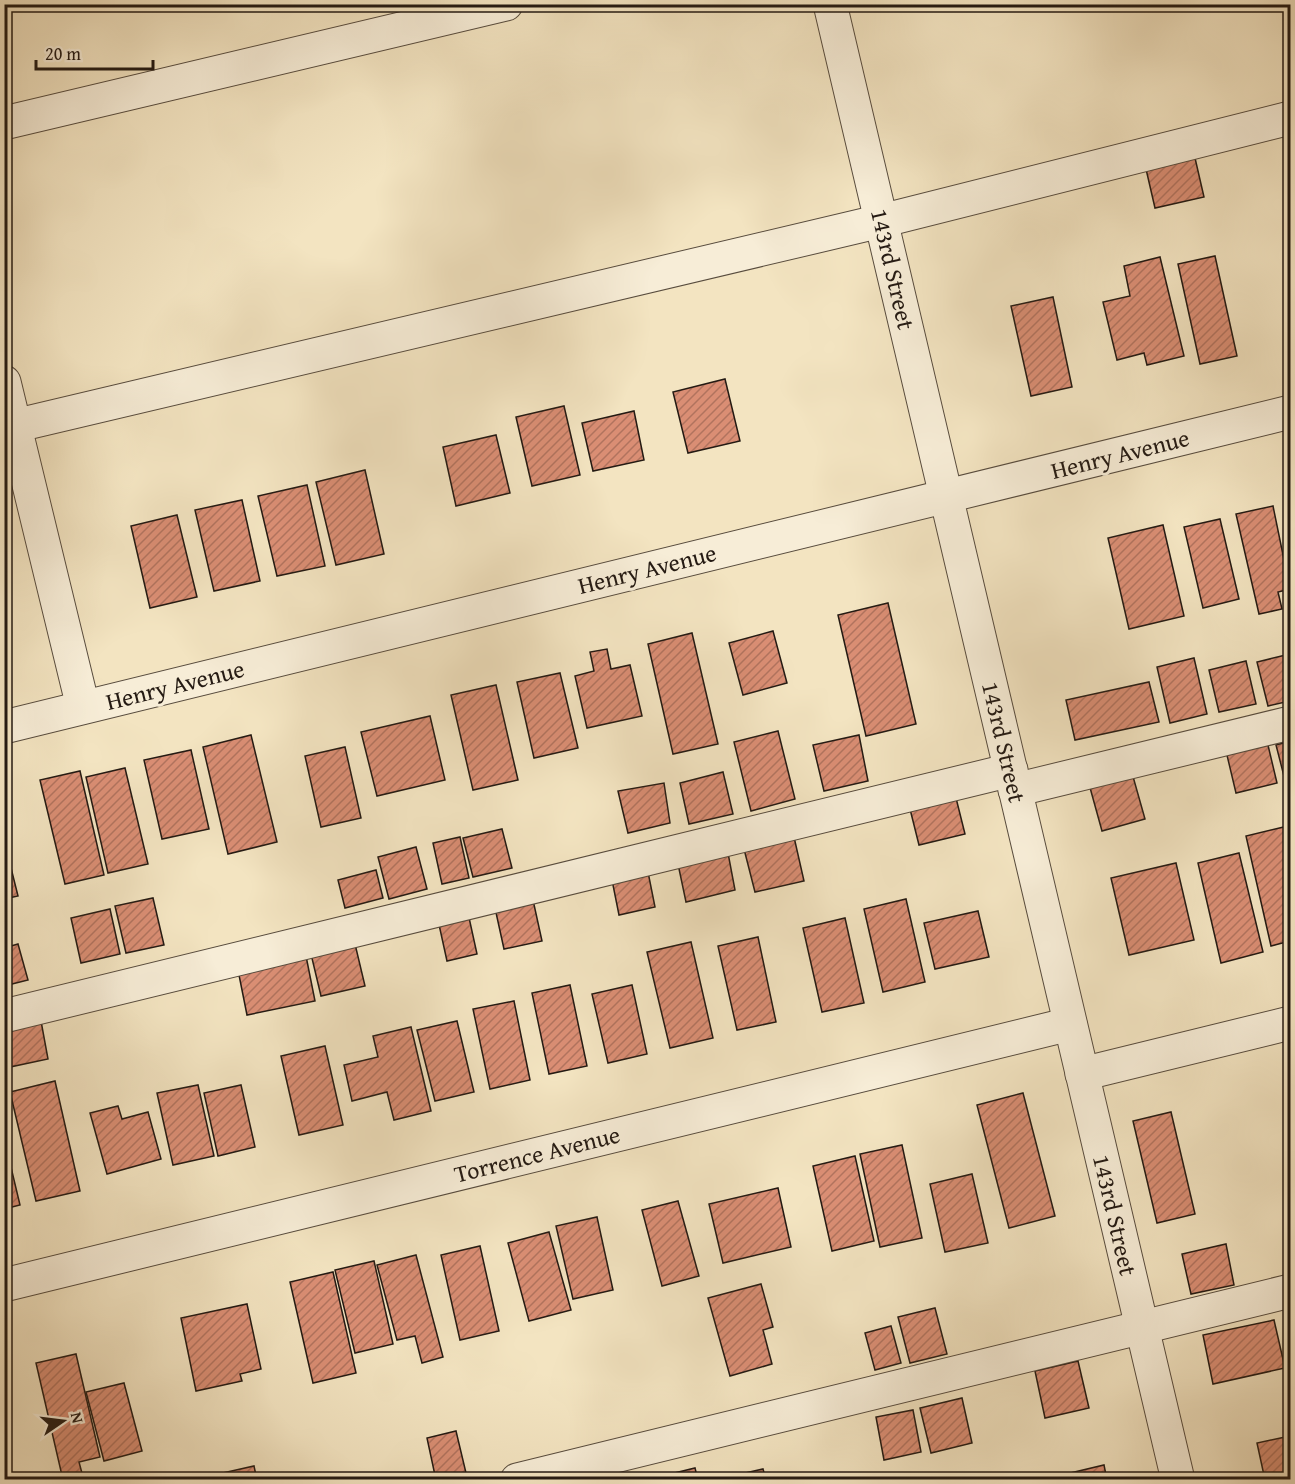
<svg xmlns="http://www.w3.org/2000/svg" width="1295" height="1484" viewBox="0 0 1295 1484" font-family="'Gentium Book Plus',serif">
	<defs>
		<pattern id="building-hatch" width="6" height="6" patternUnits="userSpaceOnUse" patternTransform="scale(1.5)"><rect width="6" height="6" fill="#da8e74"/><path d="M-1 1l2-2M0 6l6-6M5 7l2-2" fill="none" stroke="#b1735e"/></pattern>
	</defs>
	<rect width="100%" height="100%" fill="#f3e4c1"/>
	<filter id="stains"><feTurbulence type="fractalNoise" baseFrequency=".00333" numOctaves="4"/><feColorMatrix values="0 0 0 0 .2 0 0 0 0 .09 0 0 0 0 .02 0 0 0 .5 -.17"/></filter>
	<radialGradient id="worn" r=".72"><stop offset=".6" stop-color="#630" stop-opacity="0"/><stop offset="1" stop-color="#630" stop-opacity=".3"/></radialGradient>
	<g fill="url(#building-hatch)" stroke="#241a13" stroke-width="1.5">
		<path d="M1195,158L1204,197L1155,208L1146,169Z"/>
		<path d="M1215,256L1237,356L1200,364L1178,264Z"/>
		<path d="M1160,257L1184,356L1147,365L1144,353L1117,360L1103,302L1130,296L1124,266Z"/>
		<path d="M1053,297L1072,387L1031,396L1011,306Z"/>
		<path d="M725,379L740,441L688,453L673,392Z"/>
		<path d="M564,406L580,475L532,486L516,417Z"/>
		<path d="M634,411L644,460L593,471L582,423Z"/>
		<path d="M496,435L510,493L456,506L443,447Z"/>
		<path d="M365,470L384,554L336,565L316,482Z"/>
		<path d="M307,485L325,566L277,576L258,496Z"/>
		<path d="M242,500L260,581L214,591L195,510Z"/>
		<path d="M1273,506L1290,589L1278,592L1282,609L1259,614L1236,514Z"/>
		<path d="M177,515L197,597L150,608L131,526Z"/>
		<path d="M1220,519L1239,599L1203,608L1184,527Z"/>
		<path d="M1163,525L1184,616L1129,629L1108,538Z"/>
		<path d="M888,603L916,724L866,736L838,615Z"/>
		<path d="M773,631L787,683L743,695L729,643Z"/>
		<path d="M692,633L718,744L673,754L648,644Z"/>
		<path d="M607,649L611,669L630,665L642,716L587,728L575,676L594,671L590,652Z"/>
		<path d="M1290,654V701L1268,706L1257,662Z"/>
		<path d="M1194,658L1207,714L1170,723L1157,667Z"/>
		<path d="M1246,661L1256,704L1219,712L1209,670Z"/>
		<path d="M560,673L578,748L534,758L517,682Z"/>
		<path d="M1149,682L1159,722L1075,740L1066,700Z"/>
		<path d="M496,685L518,780L473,790L451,695Z"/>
		<path d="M430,716L445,780L377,796L361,732Z"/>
		<path d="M778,731L795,799L751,811L734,742Z"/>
		<path d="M251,735L277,842L228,854L203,747Z"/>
		<path d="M859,735L868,781L824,791L813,745Z"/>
		<path d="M1267,741L1277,783L1236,793L1226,751Z"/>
		<path d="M1290,741V783L1286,784L1276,745Z"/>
		<path d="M345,747L361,818L321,827L305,756Z"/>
		<path d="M191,750L209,829L162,839L144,760Z"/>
		<path d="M125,768L148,864L108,873L86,777Z"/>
		<path d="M80,771L104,875L65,884L40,780Z"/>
		<path d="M723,772L733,814L689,824L680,783Z"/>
		<path d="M1132,773L1145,819L1102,831L1089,784Z"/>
		<path d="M664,783L670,823L628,833L618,791Z"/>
		<path d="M956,798L965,834L919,845L910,809Z"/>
		<path d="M1288,826L1290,836V941L1271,946L1246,836Z"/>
		<path d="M502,829L512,868L473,877L463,838Z"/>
		<path d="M460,837L469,878L442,884L433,843Z"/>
		<path d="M794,837L804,881L755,892L744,849Z"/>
		<path d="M4,840L18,896L4,899Z"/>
		<path d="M416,847L427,889L389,899L378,857Z"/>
		<path d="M728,853L735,890L686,902L678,864Z"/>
		<path d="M1239,853L1263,952L1221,963L1198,863Z"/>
		<path d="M1176,863L1194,940L1129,955L1111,878Z"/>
		<path d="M376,870L383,898L345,908L338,880Z"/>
		<path d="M648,872L655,907L619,915L612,880Z"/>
		<path d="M153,898L164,945L126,953L115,906Z"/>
		<path d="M906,899L925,982L883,992L864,909Z"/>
		<path d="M533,900L542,941L504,949L495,908Z"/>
		<path d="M110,909L120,954L81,963L71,918Z"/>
		<path d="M978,911L989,957L935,969L924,923Z"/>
		<path d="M468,913L477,954L447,961L438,920Z"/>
		<path d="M845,918L864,1003L822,1012L803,928Z"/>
		<path d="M758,937L776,1022L737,1030L718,946Z"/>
		<path d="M691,942L713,1038L670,1048L647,952Z"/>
		<path d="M18,944L28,980L4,986V948Z"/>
		<path d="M355,944L365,986L321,996L311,954Z"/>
		<path d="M306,956L315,1001L247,1015L238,970Z"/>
		<path d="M570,985L587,1066L549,1074L532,993Z"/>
		<path d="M632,985L647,1054L608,1063L592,994Z"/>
		<path d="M514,1001L530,1080L490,1089L473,1009Z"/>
		<path d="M41,1021L48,1059L10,1067L4,1029Z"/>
		<path d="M457,1021L474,1092L435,1101L417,1030Z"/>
		<path d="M411,1027L431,1111L394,1120L387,1092L352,1101L344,1065L378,1057L373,1036Z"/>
		<path d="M325,1046L343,1125L299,1135L281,1056Z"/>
		<path d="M55,1081L80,1191L36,1201L10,1092Z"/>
		<path d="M198,1085L214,1156L173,1165L157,1093Z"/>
		<path d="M241,1085L255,1147L218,1156L204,1093Z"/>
		<path d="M1023,1093L1055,1216L1009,1228L977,1105Z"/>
		<path d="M118,1106L122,1119L148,1112L161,1159L107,1174L90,1113Z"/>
		<path d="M1171,1112L1195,1214L1157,1223L1133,1121Z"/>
		<path d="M4,1138L20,1205L4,1209Z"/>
		<path d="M902,1145L922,1238L880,1247L860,1154Z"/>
		<path d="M855,1156L874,1241L832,1251L813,1166Z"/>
		<path d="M972,1174L988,1243L945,1252L930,1184Z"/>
		<path d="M778,1188L791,1247L723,1263L709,1204Z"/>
		<path d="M678,1201L699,1276L662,1286L642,1210Z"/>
		<path d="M597,1217L613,1290L573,1299L556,1226Z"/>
		<path d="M549,1232L571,1310L529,1321L508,1243Z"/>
		<path d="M1226,1244L1234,1285L1191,1294L1182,1254Z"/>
		<path d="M480,1246L499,1331L460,1340L441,1255Z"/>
		<path d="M416,1255L443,1357L422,1363L415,1336L397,1340L377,1265Z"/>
		<path d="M374,1261L393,1344L355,1353L335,1270Z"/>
		<path d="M333,1272L356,1373L313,1383L290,1282Z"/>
		<path d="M761,1284L773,1327L763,1330L772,1364L730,1376L708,1298Z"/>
		<path d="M247,1304L261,1369L240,1374L242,1381L196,1391L181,1318Z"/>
		<path d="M935,1308L947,1354L910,1363L898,1317Z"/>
		<path d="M1274,1320L1285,1368L1213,1384L1203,1335Z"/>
		<path d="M891,1326L901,1363L875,1370L865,1333Z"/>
		<path d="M76,1354L100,1457L79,1462L83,1477L63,1480L36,1363Z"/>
		<path d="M1078,1361L1089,1408L1045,1418L1035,1371Z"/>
		<path d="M124,1383L142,1451L104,1461L86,1392Z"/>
		<path d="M962,1398L972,1443L931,1453L920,1408Z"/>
		<path d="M913,1410L921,1452L884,1460L876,1417Z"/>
		<path d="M456,1431L466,1473L436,1480L427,1438Z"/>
		<path d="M1290,1436V1480H1265L1257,1443Z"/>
		<path d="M1104,1465L1107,1480H1041Z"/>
		<path d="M254,1466L257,1480H219L218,1474Z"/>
		<path d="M695,1468L698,1480H655L654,1478Z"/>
		<path d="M763,1469L766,1480H723V1478Z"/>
	</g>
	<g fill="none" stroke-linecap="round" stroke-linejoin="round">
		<g stroke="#584c3e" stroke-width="35">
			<g id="minor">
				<path d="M830,4L1178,1480"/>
				<path d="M4,123L506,4"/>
				<path d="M4,382L83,707"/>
				<path d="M14,426L881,221L1290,118"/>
				<path d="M4,727L1290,412"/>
				<path d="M1015,790L1290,723"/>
				<path d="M4,1016L1011,770"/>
				<path d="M1082,1074L1290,1023"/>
				<path d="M4,1285L1070,1024"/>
				<path d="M517,1480L1290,1291"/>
			</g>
		</g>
		<use href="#minor" stroke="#f7edd7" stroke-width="33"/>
	</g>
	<g text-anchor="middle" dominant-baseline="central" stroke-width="6" stroke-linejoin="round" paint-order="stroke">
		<g font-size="24" fill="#241a13" stroke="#f7edd7">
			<text transform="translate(893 269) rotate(77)">143rd Street</text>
			<text transform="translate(1120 454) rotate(-14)">Henry Avenue</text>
			<text transform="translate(647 569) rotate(-14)">Henry Avenue</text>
			<text transform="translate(175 685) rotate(-14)">Henry Avenue</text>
			<text transform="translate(1004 742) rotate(77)">143rd Street</text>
			<text transform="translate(537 1154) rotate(-14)">Torrence Avenue</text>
			<text transform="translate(1115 1215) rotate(77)">143rd Street</text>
		</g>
	</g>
	<rect width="1295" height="1484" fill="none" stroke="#f3e4c1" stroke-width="24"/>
	<rect x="6" y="6" width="1283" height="1472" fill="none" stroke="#241a13" stroke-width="3"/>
	<rect x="12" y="12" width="1271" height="1460" fill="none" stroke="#241a13" stroke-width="1.5"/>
	<g transform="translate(63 1421) rotate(76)" stroke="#f7edd7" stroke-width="4.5" paint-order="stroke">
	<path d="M0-4.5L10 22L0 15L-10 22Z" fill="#241a13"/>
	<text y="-9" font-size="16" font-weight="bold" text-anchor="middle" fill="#241a13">N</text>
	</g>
	<path d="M36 60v9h117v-9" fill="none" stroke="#241a13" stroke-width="3"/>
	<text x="45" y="60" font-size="18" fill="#241a13" stroke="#f7edd7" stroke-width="4.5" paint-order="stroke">20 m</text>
	<rect width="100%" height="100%" filter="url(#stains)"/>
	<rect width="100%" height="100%" fill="url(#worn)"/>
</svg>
